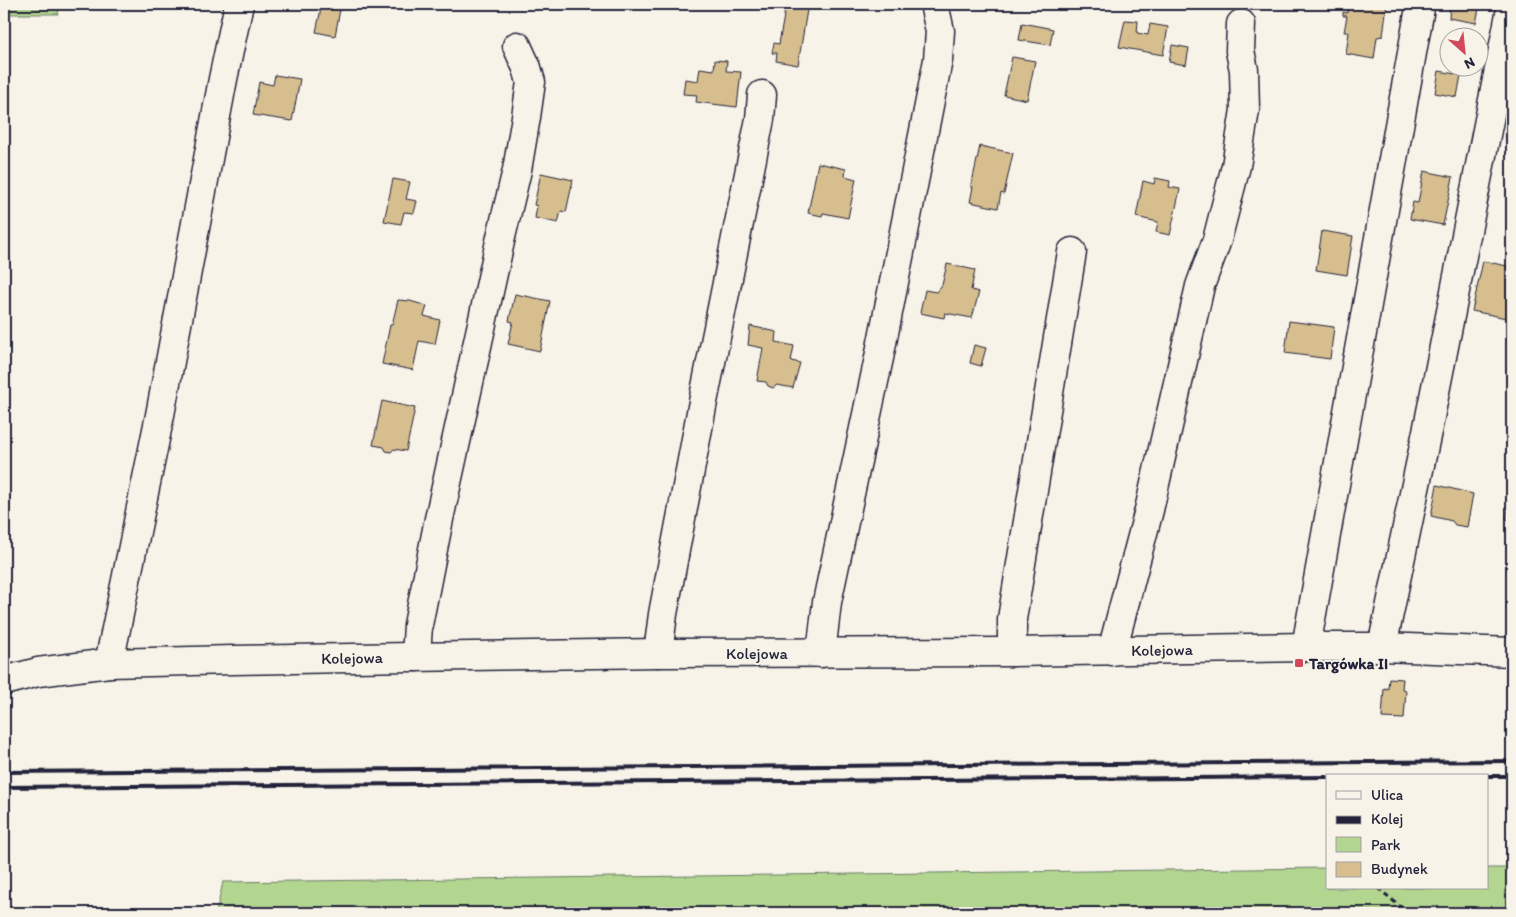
<svg xmlns="http://www.w3.org/2000/svg" width="1516" height="917" viewBox="0 0 1516 917" font-family="Itim,sans-serif">
	<rect width="100%" height="100%" fill="#f7f3e8"/>
	<filter id="ink" filterUnits="userSpaceOnUse"><feTurbulence type="fractalNoise" baseFrequency=".02" numOctaves="2"/><feDisplacementMap in="SourceGraphic" scale="10" xChannelSelector="R" yChannelSelector="G"/><feConvolveMatrix kernelMatrix="1 2 1 2 8 2 1 2 1" color-interpolation-filters="sRGB"/></filter>
	<g filter="url(#ink)">
		<g fill="#b2d590" stroke="#6a7c66">
			<path d="M4,4H60L58,14H4Z"/>
			<path d="M1327,868V888H1487V868H1512V913H216L223,882Z"/>
		</g>
		<g fill="#d7be8e" stroke="#22223b">
			<path d="M322,4H341L335,36L316,32Z"/>
			<path d="M786,4H808L798,65L776,61L777,53H772L774,43L779,44Z"/>
			<path d="M1349,4H1387L1383,36L1377,37L1374,59L1346,54L1349,32H1344L1347,16H1343V12L1347,13Z"/>
			<path d="M1450,4H1480L1476,23L1449,18Z"/>
			<path d="M1125,20L1138,21L1137,33L1148,35L1150,24L1168,27L1163,55L1119,47Z"/>
			<path d="M1022,23L1053,29L1050,45L1019,40Z"/>
			<path d="M1172,45L1189,48L1186,65L1169,62Z"/>
			<path d="M1012,57L1035,61L1027,100L1004,95Z"/>
			<path d="M715,60L727,61L726,71L741,72L737,107L696,102L697,95L683,94L685,79L698,81L700,68L714,70Z"/>
			<path d="M1439,71L1461,75L1457,97L1435,93Z"/>
			<path d="M275,75L300,79L292,121L253,115L259,82L273,85Z"/>
			<path d="M1512,112V140L1506,139Z"/>
			<path d="M980,146L1013,153L1004,194L1001,193L998,208L970,202L973,187H971Z"/>
			<path d="M818,163L846,169L845,176L856,179L848,218L823,213L822,216L808,213Z"/>
			<path d="M1424,171L1453,177L1443,225L1410,219L1413,202L1418,203Z"/>
			<path d="M541,173L573,180L566,212L561,211L558,223L535,218L537,206L534,205Z"/>
			<path d="M1155,178L1170,181L1169,187L1180,189L1170,235L1156,232L1158,222L1136,217L1143,181L1154,184Z"/>
			<path d="M393,179L410,182L406,199L417,201L414,213L404,212L401,224L384,221Z"/>
			<path d="M1322,231L1353,236L1347,275L1316,270Z"/>
			<path d="M1483,261L1512,267V291L1506,318L1472,311Z"/>
			<path d="M947,264L975,270L971,290L979,292L972,318L945,313L944,318L920,313L925,290L936,292L942,285Z"/>
			<path d="M515,294L550,301L540,351L508,344L513,322L509,321Z"/>
			<path d="M398,300L410,301L427,306L424,316L440,320L435,344L419,341L413,370L382,364L390,325H392Z"/>
			<path d="M1289,321L1334,327L1330,359L1285,353Z"/>
			<path d="M750,326L777,332L776,342L794,346L791,361L800,363L793,388L777,385L773,388L768,386L766,382L757,381L763,348L748,345Z"/>
			<path d="M974,345L986,348L981,366L970,363Z"/>
			<path d="M382,401L415,408L406,451L394,449L391,452L386,451L384,447L373,445Z"/>
			<path d="M1437,485L1473,494L1467,527L1455,525L1452,521L1431,516Z"/>
			<path d="M1512,491V520L1506,519L1509,504L1507,500L1508,494Z"/>
			<path d="M1389,678L1403,679L1402,689L1406,690L1404,719L1382,718L1384,688L1388,689Z"/>
		</g>
		<g fill="none" stroke-linecap="round" stroke-linejoin="round">
			<g stroke="#22223b" stroke-width="31">
				<g id="minor">
					<path d="M1306,647L1420,8"/>
					<path d="M1382,647L1430,417L1512,4"/>
					<path d="M1112,651L1149,510L1200,286L1217,240L1236,166L1245,110L1244,70L1240,51L1241,24"/>
					<path d="M1012,652V619L1072,252"/>
					<path d="M658,653L663,614L702,407L760,119L762,95"/>
					<path d="M821,653L827,602L879,358L938,60L940,31L934,4"/>
					<path d="M416,657L418,625L439,519L501,237L517,170L526,117L531,82L527,68L517,46"/>
					<path d="M109,663L160,415L223,79L239,4"/>
					<path d="M4,681L38,672L109,663L233,660L658,653L1012,652L1306,647H1382L1512,652"/>
				</g>
			</g>
			<path stroke="#22223b" stroke-width="3" stroke-dasharray="5 4" stroke-linecap="butt" d="M1378,888L1408,913"/>
			<use href="#minor" stroke="#f7f3e8" stroke-width="28"/>
			<g stroke="#22223b" stroke-width="4">
				<path d="M4,772L1512,761"/>
				<path d="M1482,776H1512"/>
				<path d="M4,787L1327,777"/>
			</g>
		</g>
	</g>
	<rect fill="#d1495b" stroke="#f7f3e8" stroke-width="2" x="1294" y="658" width="10" height="10" rx="2.5"/>
	<g text-anchor="middle" dominant-baseline="central" stroke-width="4" stroke-linejoin="round" paint-order="stroke">
		<g font-size="16" fill="#22223b" stroke="#f7f3e8">
			<text transform="translate(1162 650) rotate(-1)">Kolejowa</text>
			<text x="757" y="653">Kolejowa</text>
			<text transform="translate(352 658) rotate(-1)">Kolejowa</text>
		</g>
		<g font-size="16" font-weight="bold" fill="#22223b" stroke="#f7f3e8" text-anchor="start">
			<text x="1309" y="663">Targówka II</text>
		</g>
	</g>
	<rect width="1516" height="917" fill="none" stroke="#f7f3e8" stroke-width="20"/>
	<rect x="10" y="10" width="1496" height="897" fill="none" stroke="#22223b" stroke-width="2" filter="url(#ink)"/>
	<rect x="1326" y="774" width="162" height="115" fill="#f7f3e8" stroke="#a29fa3"/>
	<rect x="1336" y="791" width="25" height="8" fill="#f7f3e8" stroke="#a29fa3"/>
	<text x="1371" y="800" font-size="15" fill="#22223b">Ulica</text>
	<rect x="1336" y="816" width="25" height="8" fill="#22223b" stroke="#a29fa3"/>
	<text x="1371" y="824" font-size="15" fill="#22223b">Kolej</text>
	<rect x="1336" y="837" width="25" height="15" fill="#b2d590" stroke="#a29fa3"/>
	<text x="1371" y="850" font-size="15" fill="#22223b">Park</text>
	<rect x="1336" y="862" width="25" height="15" fill="#d7be8e" stroke="#a29fa3"/>
	<text x="1371" y="874" font-size="15" fill="#22223b">Budynek</text>
	<g transform="translate(1464 52) rotate(153)"><circle r="24" fill="#f7f3e8" stroke="#a29fa3"/>
	<path d="M0-4L9 19L0 12L-9 19Z" fill="#d1495b"/>
	<text y="-8" font-size="14" font-weight="bold" text-anchor="middle" fill="#22223b">N</text>
	</g>
</svg>
